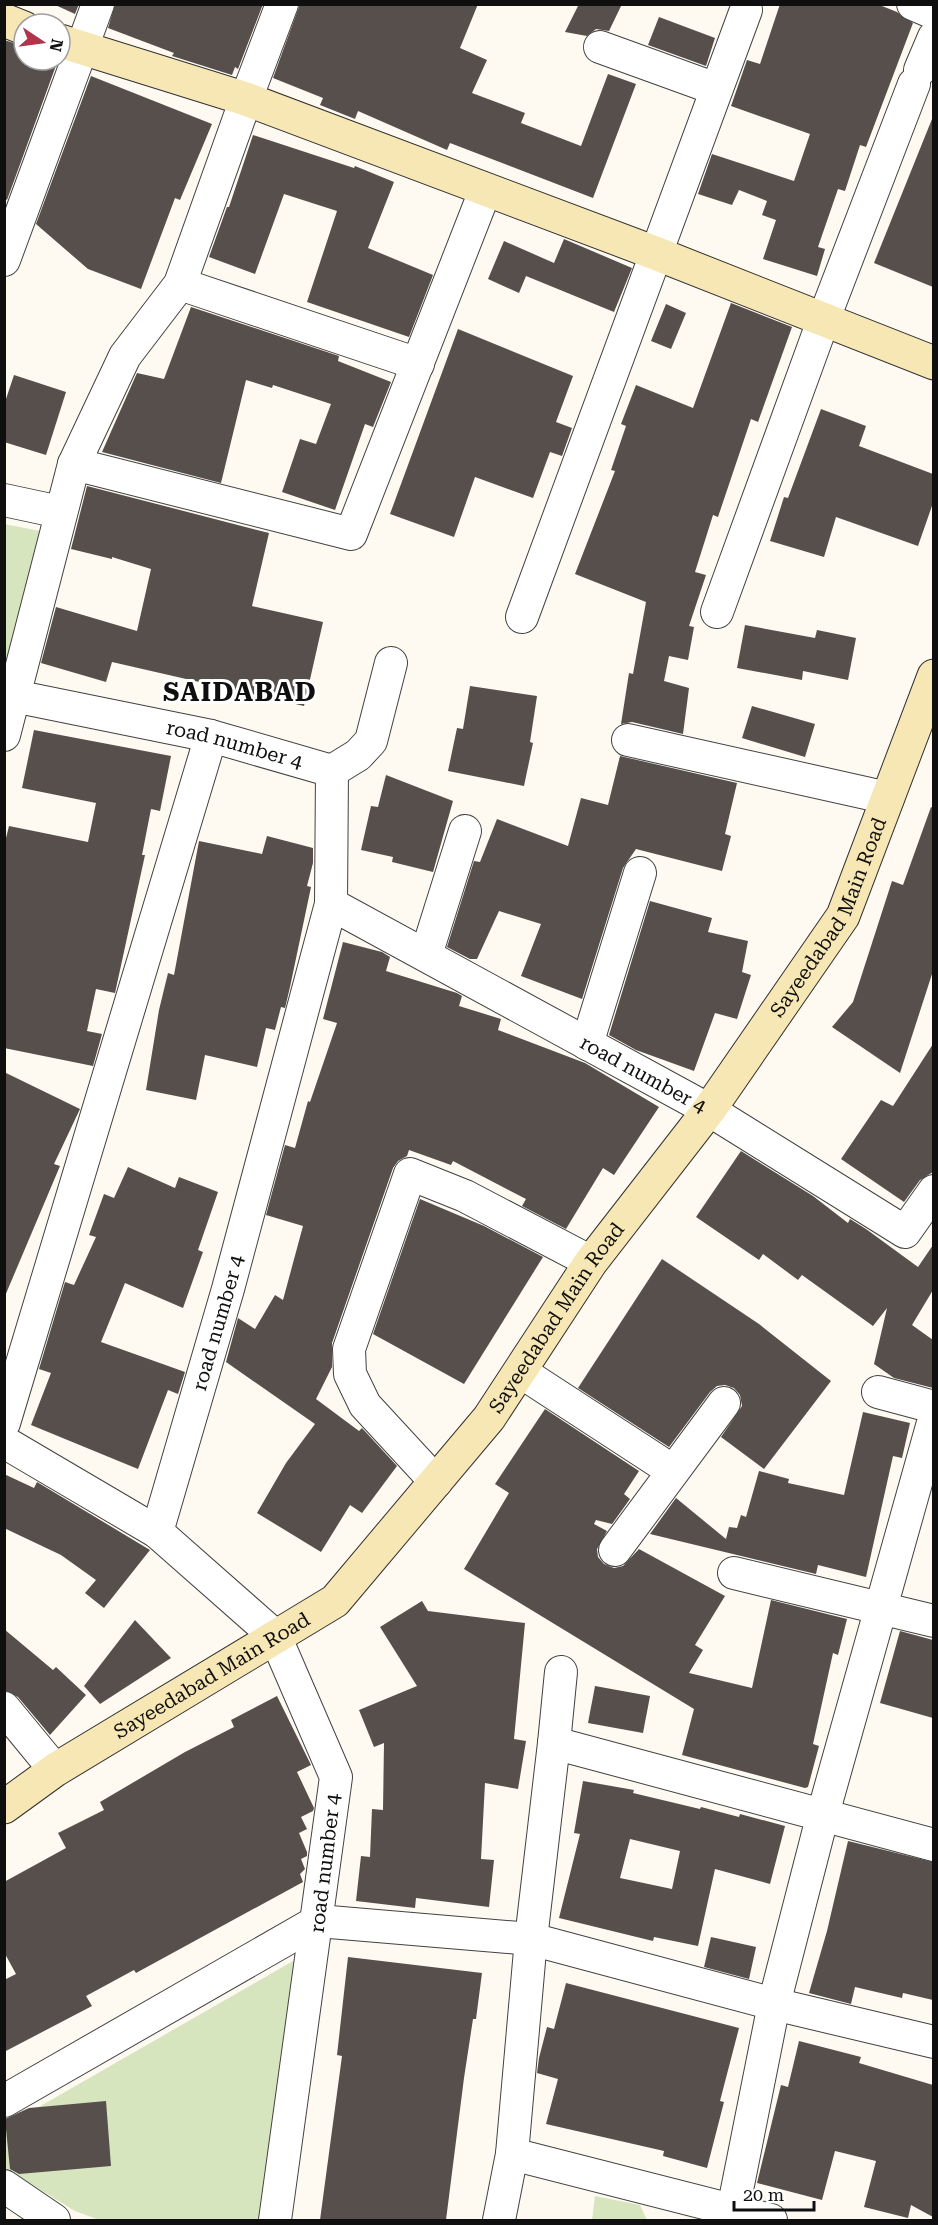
<svg xmlns="http://www.w3.org/2000/svg" width="938" height="2225" viewBox="0 0 938 2225" font-family="'Roboto Serif',serif">
	<rect width="100%" height="100%" fill="#fefaf2"/>
	<g fill="#d7e5be">
		<path d="M4,524L40,531L9,670L4,669Z"/>
		<path d="M300,1957L258,2220H99L75,2211L5,2168L4,2127Z"/>
		<path d="M595,2196L640,2205L647,2220H592Z"/>
	</g>
	<g fill="#564f4c" fill-rule="evenodd">
		<path d="M53,4H79L75,14Z"/>
		<path d="M115,4H263L238,69L235,67L232,75L172,56L174,53L108,28Z"/>
		<path d="M300,4H478L460,48L487,60L472,93L525,113L521,123L581,146L608,74L636,84L593,198L450,143L447,150L358,111L355,119L320,105L323,98L273,78Z"/>
		<path d="M579,4H622L609,31L596,29L587,36L565,32Z"/>
		<path d="M780,4H877L897,12L913,23L866,147L860,145L845,191L838,189L818,247L825,249L817,276L763,259L776,220L762,215L767,201L739,190L732,205L698,194L712,154L794,181L810,134L731,106L747,60L760,64Z"/>
		<path d="M659,17L715,38L706,66L648,45Z"/>
		<path d="M4,40L24,46V60H58L7,200L4,198Z"/>
		<path d="M91,76L212,124L180,200L175,198L141,289L88,269L36,224Z"/>
		<path d="M932,119L933,120V287L874,263Z"/>
		<path d="M253,135L354,168L355,166L394,182L368,248L433,275L409,337L307,302L337,211L284,194L255,274L209,257L227,207H229Z"/>
		<path d="M564,239L632,268L614,312L526,276L519,293L488,279L504,241L554,263Z"/>
		<path d="M731,303L792,327L758,422L751,419L718,517L713,515L695,572L706,575L689,626L694,627L688,660L669,656L664,681L689,688L683,734L632,722L621,724L629,673L633,674L646,602L575,574L615,471L611,470L626,426L621,424L636,385L693,408Z"/>
		<path d="M666,304L686,313L671,349L651,341Z"/>
		<path d="M191,307L339,356L338,361L391,382L373,427L365,424L335,510L282,492L300,439L316,444L331,404L273,385L272,388L246,380L221,483L102,452L137,373L164,379Z"/>
		<path d="M458,329L573,376L556,422L572,428L562,456L550,452L533,498L475,477L454,537L390,514Z"/>
		<path d="M14,375L66,392L46,455L4,442V405Z"/>
		<path d="M821,409L866,426L859,446L933,474V503L918,546L836,517L824,557L770,541L784,497L788,498Z"/>
		<path d="M87,486L269,533L252,606L323,622L304,706L112,662L106,682L41,663L56,607L137,631L151,569L112,557V559L71,549Z"/>
		<path d="M745,625L815,638L817,630L856,638L848,680L803,671L802,680L737,668Z"/>
		<path d="M470,686L537,696L530,742L533,743L524,786L448,771L457,728L463,729Z"/>
		<path d="M752,706L815,724L805,757L742,738Z"/>
		<path d="M34,730L171,756L160,811L151,809L142,855H145L115,993L96,989L87,1031L102,1034L93,1066L4,1048V846L9,826L88,842L96,803L22,788Z"/>
		<path d="M620,756L737,783L725,834L731,836L722,871L636,849L623,868L582,999L521,976L541,924L499,911L477,959H470L447,947L474,861L480,862L497,819L568,846L581,798L608,805Z"/>
		<path d="M386,775L453,801L433,872L392,862L393,857L361,850L371,806L378,807Z"/>
		<path d="M931,807L933,808V971L900,1073L832,1027L853,1002L892,881L903,885Z"/>
		<path d="M267,836L313,848V863L307,886L311,887L290,987L285,1008L281,1007L275,1030L266,1028L257,1067L205,1055L196,1100L146,1090L159,1010L168,973L174,975L199,841L262,854Z"/>
		<path d="M650,901L712,918L708,932L748,941L742,972L751,975L737,1019L715,1013L694,1071L636,1050L609,1035Z"/>
		<path d="M343,942L382,952L390,957L386,971L457,993L462,996L459,1006L501,1019L498,1030L585,1063L659,1107L614,1175L603,1168L566,1229L522,1206L526,1199L453,1161L451,1165L409,1150L407,1156L398,1161L393,1168L332,1343V1367L316,1399L359,1431L362,1428L397,1466L362,1513L350,1505L321,1552L257,1513L286,1463L315,1424L226,1362L238,1318L255,1329L275,1295L283,1300L303,1226L266,1215L285,1145L295,1148L308,1101L310,1102L337,1023L323,1019Z"/>
		<path d="M933,1044V1172L920,1180L904,1202L841,1159L881,1100L893,1106Z"/>
		<path d="M4,1072L80,1109L54,1164L60,1166L5,1296Z"/>
		<path d="M741,1151L813,1196L848,1223L850,1219L866,1229L918,1267L933,1245V1290L912,1325L933,1340V1388L894,1378L874,1364L887,1308L873,1326L802,1275L798,1280L763,1254L759,1260L696,1217Z"/>
		<path d="M128,1167L175,1188L179,1177L218,1192L198,1250L203,1252L183,1308L125,1283L101,1342L185,1372L178,1394L168,1390L138,1469L31,1425L51,1373L39,1369L65,1282L74,1285L96,1237L89,1235L104,1194L114,1198Z"/>
		<path d="M420,1199L484,1226L543,1257L464,1384L373,1334Z"/>
		<path d="M662,1259L759,1324L831,1381L764,1469L721,1437L742,1406L740,1395L734,1388L725,1385L717,1386L710,1392L669,1447L578,1388Z"/>
		<path d="M545,1409L639,1471L624,1494L630,1499L612,1524L596,1520L594,1524L607,1531L597,1549L598,1557L604,1564L614,1568L623,1566L639,1549L725,1596L695,1645L703,1650L689,1673L752,1688L771,1600L847,1619L838,1655L833,1653L813,1744L819,1746L808,1787L805,1788L682,1755L694,1709L464,1569L509,1493L495,1484Z"/>
		<path d="M863,1412L910,1423L902,1458L893,1456L866,1577L818,1565L816,1574L650,1534L676,1498L726,1539L729,1527L737,1528L741,1515L746,1517L759,1471L789,1479L788,1483L844,1495Z"/>
		<path d="M4,1474L34,1488L37,1482L150,1550L104,1608L85,1593L96,1580L61,1555L4,1528Z"/>
		<path d="M422,1601L428,1611L525,1623L514,1739L526,1741L518,1789L485,1783L481,1859L494,1860L489,1907L416,1898L415,1908L356,1901L361,1856L370,1857L372,1809L383,1810L384,1743L374,1747L359,1710L417,1686L380,1627Z"/>
		<path d="M135,1620L171,1658L100,1704L84,1686Z"/>
		<path d="M4,1629L53,1670L56,1667L86,1695L50,1735L18,1697L4,1690Z"/>
		<path d="M900,1631L933,1640V1718L880,1703Z"/>
		<path d="M595,1686L650,1696L643,1733L588,1723Z"/>
		<path d="M277,1696L311,1765L297,1772L314,1808L313,1811L301,1817L307,1829L299,1833L307,1852V1856L301,1859L305,1869L300,1874L303,1882L136,1973L134,1970L86,1996L92,2006L4,2052V1980L16,1974L4,1952V1882L66,1848L58,1833L104,1810L100,1802L185,1752L234,1727L231,1720Z"/>
		<path d="M583,1781L634,1790L633,1793L700,1809L701,1807L739,1817L740,1814L785,1826L770,1884L715,1869L698,1946L654,1937L653,1941L559,1918L580,1834L574,1833ZM630,1839L680,1851L672,1889L620,1878Z"/>
		<path d="M848,1841L933,1862V2000L903,1993L902,1998L855,1987L851,2004L809,1993L827,1931Z"/>
		<path d="M711,1937L756,1947L749,1979L704,1967Z"/>
		<path d="M348,1957L482,1973L476,2019H473L464,2078L446,2220H320L342,2056L337,2055Z"/>
		<path d="M566,1983L739,2028L720,2101L724,2102L707,2168L663,2156L664,2151L546,2124L558,2079L537,2073L539,2058L547,2027L554,2029Z"/>
		<path d="M799,2041L861,2057L859,2063L933,2085V2217L911,2205L908,2218L864,2207L876,2161L835,2151L822,2200L757,2183L781,2085L788,2087Z"/>
		<path d="M106,2101L111,2166L19,2174L10,2169L5,2119L29,2108Z"/>
	</g>
	<g fill="none" stroke-linecap="round" stroke-linejoin="round">
		<g stroke="#424242" stroke-width="34">
			<g id="street">
				<path d="M913,4L934,13"/>
				<path d="M600,47L716,89"/>
				<path d="M920,70L934,37"/>
				<path d="M4,260L98,4"/>
				<path d="M180,284L418,364"/>
				<path d="M74,464L351,534L485,191"/>
				<path d="M4,500L60,512"/>
				<path d="M717,612L823,321L914,84"/>
				<path d="M522,617L746,10"/>
				<path id="s1" d="M4,694L211,736L332,771L331,904L709,1110L905,1232L934,1191"/>
				<path d="M4,735L74,464L125,356L180,284L246,99L282,4"/>
				<path d="M628,740L888,798"/>
				<path d="M332,771L358,755L371,741L391,663"/>
				<path d="M426,955L465,831"/>
				<path d="M587,1044L640,873"/>
				<path d="M521,1372L673,1471"/>
				<path d="M878,1392L934,1407"/>
				<path d="M4,1423L211,736"/>
				<path d="M4,1442L157,1532L275,1636L336,1777L275,2220"/>
				<path d="M436,1482L365,1405L350,1374L349,1349L410,1174L465,1196L591,1262"/>
				<path id="s2" d="M157,1532L228,1289L331,904"/>
				<path d="M615,1550L724,1403"/>
				<path d="M734,1573L934,1621"/>
				<path d="M4,1708L55,1770"/>
				<path d="M554,1743L561,1672"/>
				<path d="M4,2101L318,1921L531,1939L774,2004L934,2042"/>
				<path d="M512,2154L771,2220"/>
				<path d="M4,2186L54,2220"/>
				<path d="M499,2220L512,2154L531,1939L554,1743L934,1845"/>
				<path d="M731,2220L774,2004L823,1814L934,1419"/>
			</g>
		</g>
		<g stroke="#313131" stroke-width="35">
			<g id="secondary">
				<path d="M4,20L24,28"/>
				<path d="M60,41L246,99L655,253L934,363"/>
				<path id="s3" d="M4,1807L55,1770L335,1601L489,1418L591,1262L709,1110L843,916L934,676"/>
			</g>
		</g>
		<use href="#street" stroke="#fff" stroke-width="32"/>
		<use href="#secondary" stroke="#f7e7b4" stroke-width="33"/>
	</g>
	<g text-anchor="middle" dominant-baseline="central" stroke-width="6" stroke-linejoin="round" paint-order="stroke">
		<g font-size="20" fill="#0f0f0f" stroke="#fff">
			<text stroke="none"><textPath href="#s1" startOffset="236">road number 4</textPath></text>
			<text stroke="none"><textPath href="#s3" startOffset="1236">Sayeedabad Main Road</textPath></text>
			<text stroke="none"><textPath href="#s1" startOffset="826">road number 4</textPath></text>
			<text stroke="none"><textPath href="#s3" startOffset="750">Sayeedabad Main Road</textPath></text>
			<text stroke="none"><textPath href="#s2" startOffset="218">road number 4</textPath></text>
			<text stroke="none"><textPath href="#s3" startOffset="246">Sayeedabad Main Road</textPath></text>
			<text transform="translate(325 1863) rotate(-83)">road number 4</text>
		</g>
		<g font-size="26" font-weight="bold" letter-spacing="1.5" fill="#0f0f0f" stroke="#fff">
			<text x="240" y="692">SAIDABAD</text>
		</g>
	</g>
	<rect width="938" height="2225" fill="none" stroke="#0f0f0f" stroke-width="12"/>
	<g transform="translate(42 42) rotate(103)"><circle r="28" fill="#ffffff" stroke="#9f9f9f" stroke-width="1.5"/>
	<path d="M0-4.5L10 22L0 15L-10 22Z" fill="#b1344a"/>
	<text y="-9" font-size="16" font-weight="bold" text-anchor="middle" fill="#0f0f0f">N</text>
	</g>
	<path d="M734 2201v9h80v-9" fill="none" stroke="#0f0f0f" stroke-width="3"/>
	<text x="743" y="2201" font-size="18" fill="#0f0f0f" stroke="#ffffff" stroke-width="4.5" paint-order="stroke">20 m</text>
</svg>
